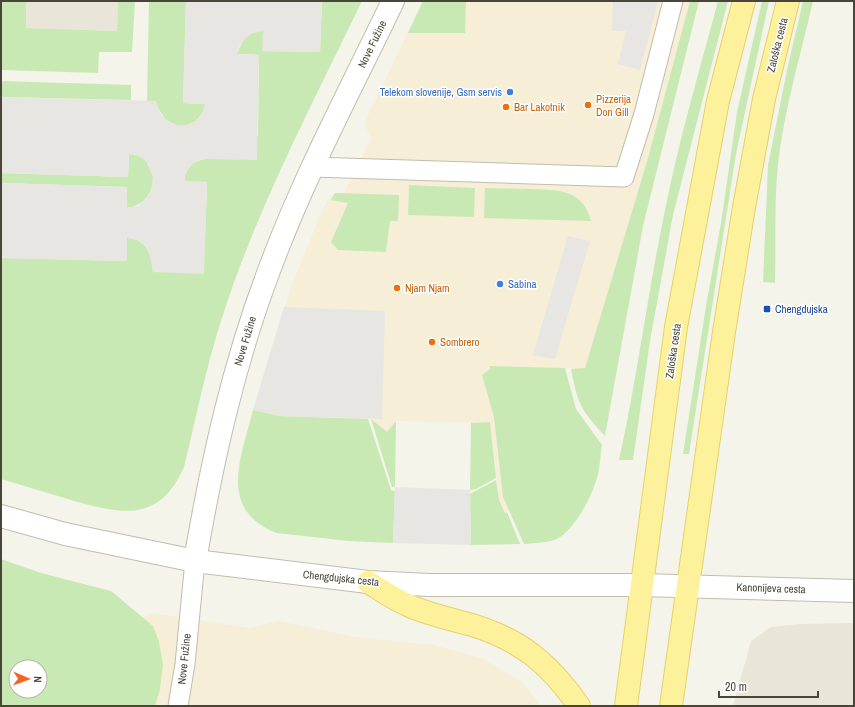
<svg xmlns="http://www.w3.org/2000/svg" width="855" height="707" viewBox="0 0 855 707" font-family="'Archivo Narrow',sans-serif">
	<rect width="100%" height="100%" fill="#f5f4eb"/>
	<g fill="#e9e6d9">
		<path d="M26,1H118L117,31L25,28Z"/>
		<path d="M854,623V706H733L751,641L771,627L799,624Z"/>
	</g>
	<g fill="#f6eed7">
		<path d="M423,1H690L648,158L585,369L490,366L554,371L503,497L509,510L505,513L499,500L490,422L471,423L396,421L387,433L371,419L281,416L253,410L291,287L322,211L328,200L335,193H344L371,138L365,125V121Z"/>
		<path d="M152,613L249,628L279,621L356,637L434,645L484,659L522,682L541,706H155L160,689L163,665L153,626L143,618Z"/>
	</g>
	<g fill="#c9e9b4" fill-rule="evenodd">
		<path d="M1,1H26V28L117,31L118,1H135L132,52H99L98,73L1,70Z"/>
		<path d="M149,1H186L183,103L205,104L203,112L196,121L187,125H176L166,120L158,108L147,101Z"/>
		<path d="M322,1H362C312,105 257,208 222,318C206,367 196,418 184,467C159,524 120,514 71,500C48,493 24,486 1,479V258L127,261V237C149,242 150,252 153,272L205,240L207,182L184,181C188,153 213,159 234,159L258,136L259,55L237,54C242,42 247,30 263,31V51L320,52Z"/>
		<path d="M423,1H466L465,33H408Z"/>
		<path d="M690,1H699L643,226L605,436C580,409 578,404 571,369L585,368L648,158Z"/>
		<path d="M718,1H728L673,215L650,341L633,460H619C637,379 647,297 664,215C678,143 699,72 718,1Z"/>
		<path d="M762,1H769L736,154L689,454H683L706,306L721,223L737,112Z"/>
		<path d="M803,1H813C801,55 784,109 778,164C774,203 776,244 775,283L763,282L768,165L787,70Z"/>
		<path d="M1,81L131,85V100L1,97Z"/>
		<path d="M129,154C162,155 161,205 126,208L127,187L1,183V173L128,177Z"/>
		<path d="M409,185L475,188L474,217L408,215Z"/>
		<path d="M485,188C500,188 514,189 529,189C556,190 583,188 591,221L484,218Z"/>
		<path d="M335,193L399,195L398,221H390L386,252L338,250L331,242L348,203L331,200Z"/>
		<path d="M490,366L565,368L576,409L602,445C600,457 600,472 595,484C590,500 571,535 554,540C545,543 533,543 524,544L503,497L494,417L482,375L490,369Z"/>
		<path d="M253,410L281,416L368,419L391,490L395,491L393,543L348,541L277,533C217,510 241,458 253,410Z"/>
		<path d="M371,419L387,432L396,421L395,487H392Z"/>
		<path d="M490,422L496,478L476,489L470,490L471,423Z"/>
		<path d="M496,480L499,500L505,513L507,512L520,544L471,545L470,494Z"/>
		<path d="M1,559L41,573L111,591L153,626L159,642L163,665L160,689L155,706H1ZM16,667H40V691H16Z"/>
	</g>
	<g fill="#e7e6e2">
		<path d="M186,1H322L320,52L262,51L263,31L250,34L240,45L237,54L259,55L257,160L201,159L190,166L185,175V181L207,182L204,274L153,272L150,255L146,246L140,241L127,237V261L1,258V183L127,187V208L138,206L145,200L152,189L153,177L146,161L135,154H129L128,177L1,173V97L156,101L161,115L167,120L176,125H187L196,121L203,112L205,104L183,103Z"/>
		<path d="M613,1L658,2L640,70L618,64L626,31H612Z"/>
		<path d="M568,236L590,241L555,359L533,355Z"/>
		<path d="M284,307L385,311L382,419L281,416L253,410Z"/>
		<path d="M395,487L470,490L471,545L393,543Z"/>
	</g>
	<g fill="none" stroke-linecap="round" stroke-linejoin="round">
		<g stroke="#c1bdad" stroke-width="21">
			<g id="service">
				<path d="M312,167L624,177L644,114L673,1"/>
				<path d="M178,706L185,664L195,561"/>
			</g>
		</g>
		<g stroke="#c1bdad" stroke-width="24">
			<g id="tertiary">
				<path d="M1,516L65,534L195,561L368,582L430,585H641L854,591"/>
				<path d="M195,561C212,461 234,362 270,268C304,176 351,89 393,1"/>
			</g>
		</g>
		<g stroke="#e3d26a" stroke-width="24">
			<g id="primary">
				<path d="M368,582C381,590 395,600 410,606C430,615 451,619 472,625C521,640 550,664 579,706"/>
				<path d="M626,706L676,327L718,101L744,1"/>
				<path d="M671,706L724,332L744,207L764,99L788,1"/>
			</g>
		</g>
		<use href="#service" stroke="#fff" stroke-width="19"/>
		<use href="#tertiary" stroke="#fff" stroke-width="22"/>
		<use href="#primary" stroke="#fdf19c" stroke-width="22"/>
	</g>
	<g fill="#3f7fe0" stroke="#fff" stroke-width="1.5">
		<circle cx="510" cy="92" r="4"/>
		<circle cx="500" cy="284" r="4"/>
	</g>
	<g fill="#e8710a" stroke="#fff" stroke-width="1.5">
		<circle cx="588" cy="105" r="4"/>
		<circle cx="506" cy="107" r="4"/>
		<circle cx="397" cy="288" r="4"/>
		<circle cx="432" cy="342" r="4"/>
	</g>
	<rect fill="#1a4fb4" stroke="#fff" stroke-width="1.5" x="763" y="305" width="8" height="8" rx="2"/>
	<g text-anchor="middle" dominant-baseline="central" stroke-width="3" stroke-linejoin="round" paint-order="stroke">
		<g font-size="11" fill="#494538" stroke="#fff">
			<text transform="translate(372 44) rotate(-64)">Nove Fužine</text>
			<text transform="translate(777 45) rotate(-76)">Zaloška cesta</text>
			<text transform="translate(245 341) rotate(-73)">Nove Fužine</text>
			<text transform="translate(673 351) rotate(-82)">Zaloška cesta</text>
			<text transform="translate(341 578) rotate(6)">Chengdujska cesta</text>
			<text transform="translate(771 588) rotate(2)">Kanonijeva cesta</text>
			<text transform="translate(184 659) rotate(-84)">Nove Fužine</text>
		</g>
		<g font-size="11" fill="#366cbe" stroke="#fff" text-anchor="end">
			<text x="502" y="92">Telekom slovenije, Gsm servis</text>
			<text x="508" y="284" text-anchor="start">Sabina</text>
		</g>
		<g font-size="11" fill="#c56008" stroke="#fff" text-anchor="start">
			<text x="596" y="99">Pizzerija<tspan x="596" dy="13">Don Gill</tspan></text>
			<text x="514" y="107">Bar Lakotnik</text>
			<text x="405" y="288">Njam Njam</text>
			<text x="440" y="342">Sombrero</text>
		</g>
		<g font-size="11" fill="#164399" stroke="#fff" text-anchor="start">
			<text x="775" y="309">Chengdujska</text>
		</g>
	</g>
	<rect width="855" height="707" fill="none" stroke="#494538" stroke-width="4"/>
	<g transform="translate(28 679) rotate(92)"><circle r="19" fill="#ffffff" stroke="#b6b5af"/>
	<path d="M0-3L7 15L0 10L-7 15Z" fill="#f8611f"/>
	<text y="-6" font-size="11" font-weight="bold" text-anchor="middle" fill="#494538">N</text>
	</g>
	<path d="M719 691v6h99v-6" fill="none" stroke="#494538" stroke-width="2"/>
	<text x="725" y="691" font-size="12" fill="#494538" stroke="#ffffff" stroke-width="3" paint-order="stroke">20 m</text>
</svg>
